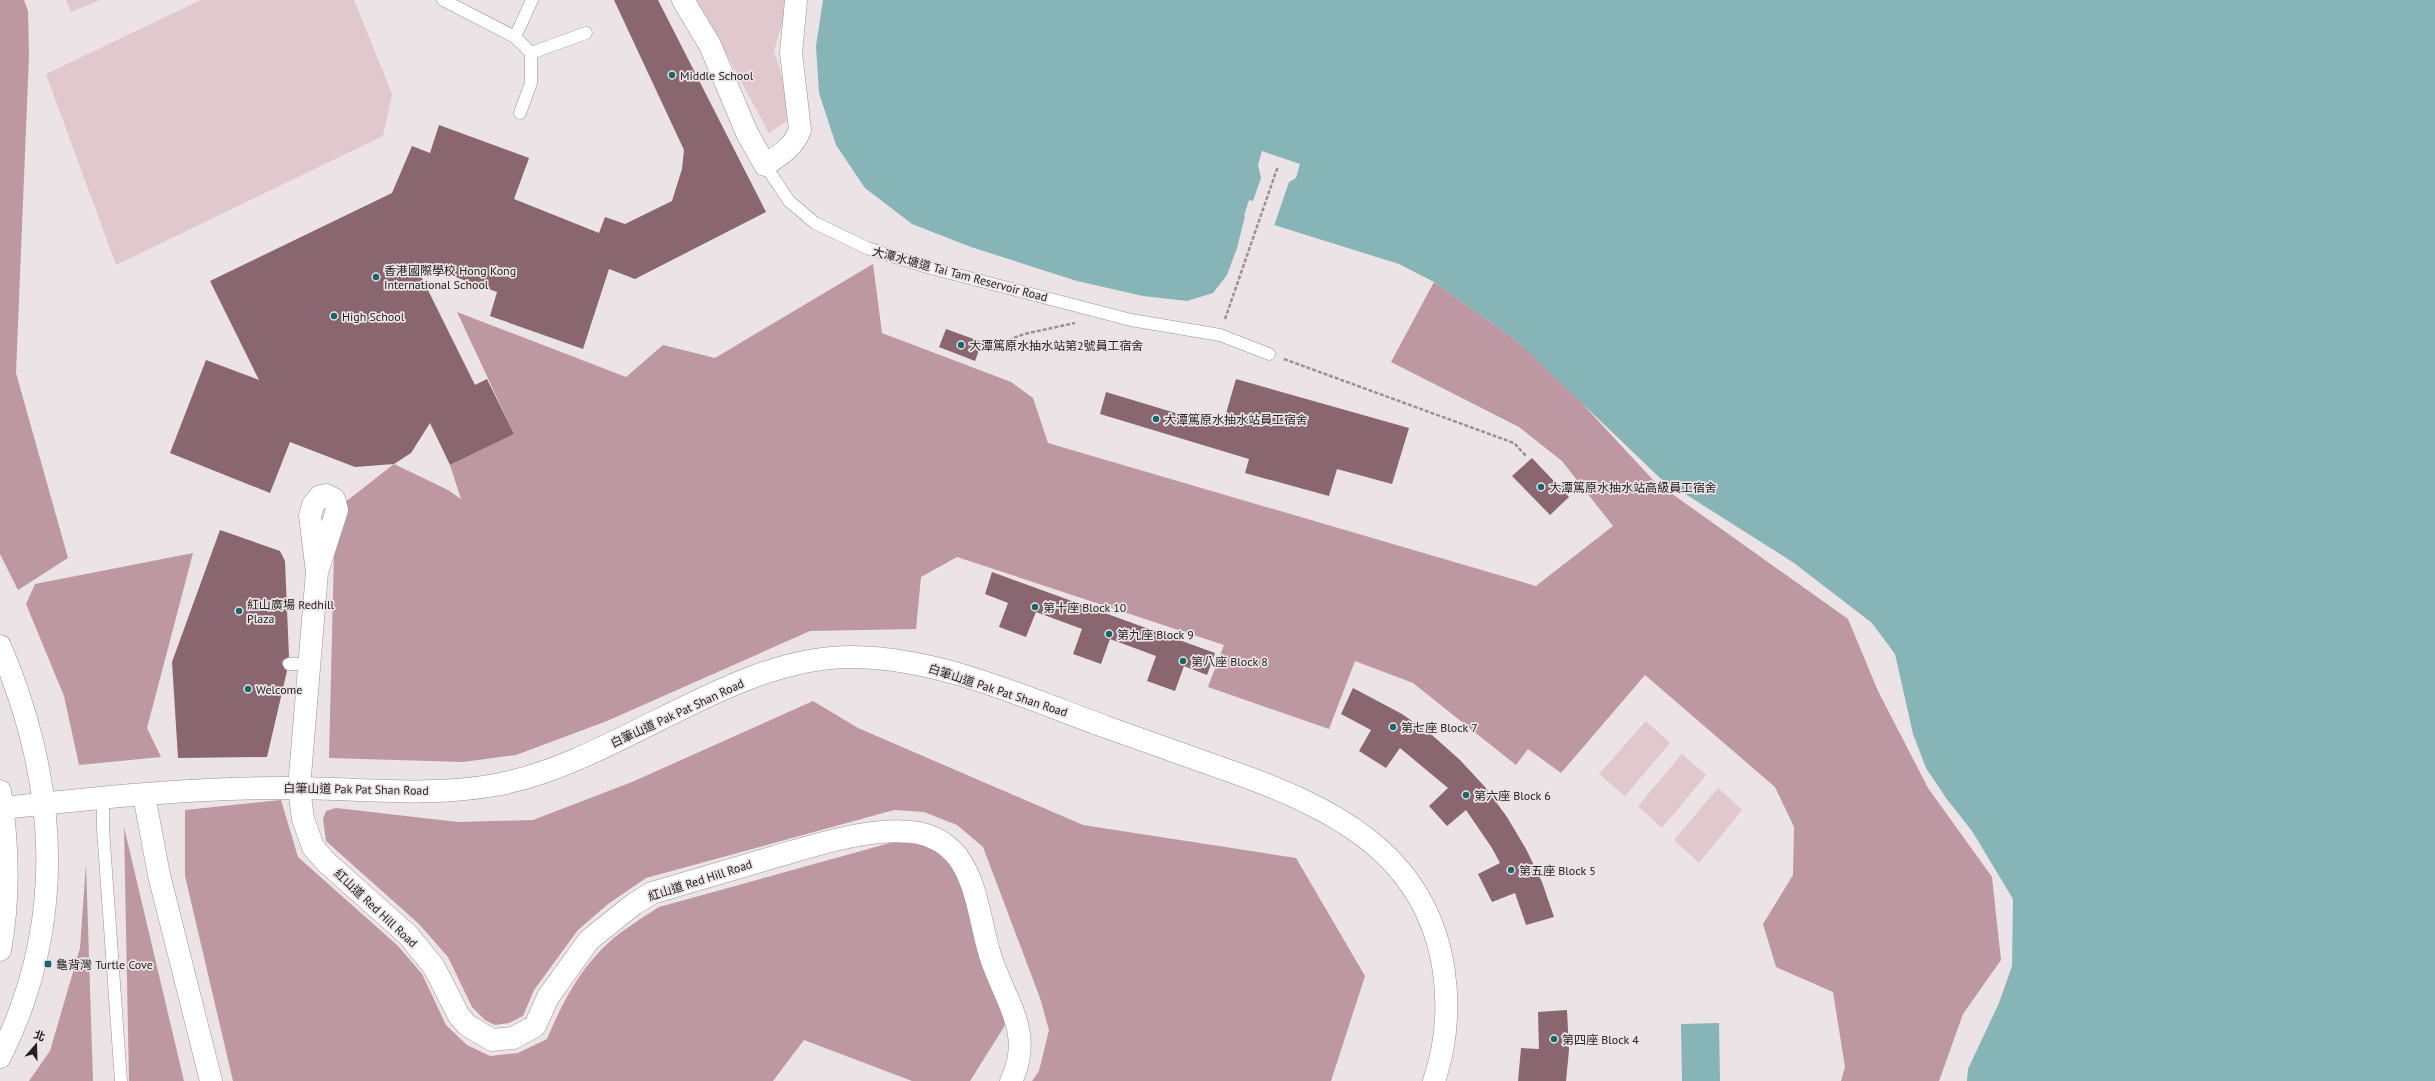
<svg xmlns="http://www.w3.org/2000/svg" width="2435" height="1081" viewBox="0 0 2435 1081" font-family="'PT Sans','Noto Sans TC',sans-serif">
	<rect width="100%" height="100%" fill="#ebe3e5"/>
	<g fill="#e1c7ce">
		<path d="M66,0H100L71,12Z"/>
		<path d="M201,0H354L392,94L383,136L116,265L46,74Z"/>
		<path d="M697,0H789L774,51L794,116L769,133Z"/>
		<path d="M1646,721L1670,743L1625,796L1599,774Z"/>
		<path d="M1682,754L1706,775L1662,828L1638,806Z"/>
		<path d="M1718,788L1742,810L1699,863L1674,840Z"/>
	</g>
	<g fill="#bd97a2">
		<path d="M0,0H24L28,11L29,55L16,373L68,558L18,590L0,554Z"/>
		<path d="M873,264L882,333L1011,382L1033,398L1048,443L1536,586L1613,526L1562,461L1519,427L1391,362L1434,282L1516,340L1565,385L1654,481L1848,619L1878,691L1928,788L1992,877L2001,960L1963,1014L1939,1081H1841L1845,1067L1833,992L1776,967L1763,924L1793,875L1794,827L1775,787L1645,675L1561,773L1528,749L1516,765L1413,683L1355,661L1329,729L1208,687L1224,645L957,557L921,577L916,629L810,631L607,721L516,755L463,762L329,758L335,510L394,464L448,490L461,499L450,465L514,434L457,312L626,377L663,345L715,358Z"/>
		<path d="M193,553L147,728L161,757L79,765L64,696L26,604L35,584Z"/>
		<path d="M813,701L858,728L1083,825L1296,858L1365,976L1331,1081H1032L1039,1071L1049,1030L1040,998L983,847L957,825L924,812L894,810L646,878L608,904L578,930L534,990L523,1016L509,1023L495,1025L485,1020L472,1007L448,957L419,924L326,841L323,819L326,811L336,808L458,822L533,820L632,782Z"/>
		<path d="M281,800L298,857L398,946L422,974L446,1025L467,1045L490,1056L518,1053L547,1039C560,1008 576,976 600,951C617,933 639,920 659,907L897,841C922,843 938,850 957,866L1010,1007L1004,1027L970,1081H912L804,1040L773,1081H233L185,876V810Z"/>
		<path d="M124,827L184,1081H129Z"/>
		<path d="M86,864L93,1081H29L50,1051L80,948Z"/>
	</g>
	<g fill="#87b4b6">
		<path d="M823,0H2435V1081H1967L1968,1069L1999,1003L2012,966L2013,899L1972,831L1946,798L1926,768L1913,734L1895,654L1872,623L1794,563L1660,478L1516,340L1434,282L1399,264L1245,216L1237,248L1227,275L1213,293L1187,301L1143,296L1077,281L971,247L912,224L865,188L836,145L819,93L816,46Z"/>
		<path d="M1719,1023L1720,1081H1682L1681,1024Z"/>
	</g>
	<path fill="#ebe3e5" d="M1262,151L1300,164L1296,178L1289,182L1274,226L1244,216L1249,200L1253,201L1261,178L1258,165Z"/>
	<g fill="#896670">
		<path d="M614,0H658L766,212L635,279L609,269L583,349L490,316L497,292L414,262L475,385L487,379L514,434L450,465L430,423L411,453L394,464L355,467L290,442L270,493L170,453L206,360L259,380L210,281L392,193L412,146L430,153L439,125L529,158L514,199L599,233L605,217L625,224L672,201L682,169L684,150Z"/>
		<path d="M946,329L982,342L975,361L939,347Z"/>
		<path d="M1236,379L1409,428L1392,484L1337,469L1329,496L1245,473L1249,459L1100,414L1106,392L1222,427Z"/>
		<path d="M1532,458L1569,497L1550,515L1512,476Z"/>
		<path d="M220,530L280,551L285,561L289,657L283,660L282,664L287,671L267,757L178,758L172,662Z"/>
		<path d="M992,572L1215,653L1207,675L1184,666L1175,691L1147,681L1156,656L1110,639L1101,664L1073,654L1082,629L1036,612L1026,637L999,627L1008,603L985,594Z"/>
		<path d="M1353,688L1402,714L1432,735L1460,760L1485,787L1507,817L1526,849L1542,882L1554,917L1526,925L1515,893L1492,902L1478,874L1500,863L1492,848L1466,810L1447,826L1429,806L1448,788L1400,748L1386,768L1359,751L1371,730L1341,714Z"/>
		<path d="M1567,1010L1569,1050L1566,1081H1518L1521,1048L1539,1049L1538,1012Z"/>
	</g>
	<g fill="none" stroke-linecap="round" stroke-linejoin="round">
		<g stroke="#989193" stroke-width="13">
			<g id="service">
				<path d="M443,0L515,37L531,53V83L520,113"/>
				<path d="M515,37L532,0"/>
				<path d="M531,53L586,33"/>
				<path d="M765,165L789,201L815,223L867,248L927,267L1131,320L1220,335L1269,354"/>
				<path d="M289,664H309"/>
				<path d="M103,798V829L121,1081"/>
			</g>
		</g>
		<g stroke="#989193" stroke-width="23">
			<g id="minor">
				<path d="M683,0L710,45L747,133L765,165C780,155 793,148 800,130L791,53L796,0"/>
				<path d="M317,572L337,510L334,499L326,495L320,496L313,505L310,516L317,572L299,788L303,819L313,847L326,862L408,935L434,967L459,1016L467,1025L492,1040L513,1038L535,1026L548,997L589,940L634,904L652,893C693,881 733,869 774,857C816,845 875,825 919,833C933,836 947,844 957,856C978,884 980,923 990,955C1004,1000 1035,1033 1011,1081"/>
			</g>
		</g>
		<g stroke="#989193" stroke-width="23">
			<g id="tertiary">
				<path d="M144,795L159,875L211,1081"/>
				<path d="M3,808C95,798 189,788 283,788C353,787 426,798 495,785C617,763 730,656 853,657C941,658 1026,698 1106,727C1146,741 1187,756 1227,770C1329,806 1427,851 1444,972C1449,1009 1446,1046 1434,1081"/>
			</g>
		</g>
		<g stroke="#989193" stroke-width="23">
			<g id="secondary">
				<path d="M0,646C58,783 68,921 0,1057"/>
				<path d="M0,791C8,844 10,897 0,950"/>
			</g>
		</g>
		<g stroke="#989293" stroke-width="2.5" stroke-dasharray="4 2" stroke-linecap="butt">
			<path d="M1225,319L1278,166"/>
			<path d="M986,349L1024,334L1075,323"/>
			<path d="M1284,359L1514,443L1527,457"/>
		</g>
		<use href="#service" stroke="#fff" stroke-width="12"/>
		<use href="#minor" stroke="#fff" stroke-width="22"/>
		<use href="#tertiary" stroke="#fff" stroke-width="22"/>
		<use href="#secondary" stroke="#fff" stroke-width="22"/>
	</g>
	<g fill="#19676a" stroke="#ebe3e5" stroke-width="1.5">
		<circle cx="672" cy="75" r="4"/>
		<circle cx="376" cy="277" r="4"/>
		<circle cx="334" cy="316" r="4"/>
		<circle cx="961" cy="345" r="4"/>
		<circle cx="1156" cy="419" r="4"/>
		<circle cx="1541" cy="487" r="4"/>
		<circle cx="1035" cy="607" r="4"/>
		<circle cx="239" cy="611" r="4"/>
		<circle cx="1109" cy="634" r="4"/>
		<circle cx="1183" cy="661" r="4"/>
		<circle cx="248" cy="689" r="4"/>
		<circle cx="1393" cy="727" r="4"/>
		<circle cx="1466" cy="795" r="4"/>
		<circle cx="1511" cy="870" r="4"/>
		<rect x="44" y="960" width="8" height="8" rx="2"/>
		<circle cx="1554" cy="1039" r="4"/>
	</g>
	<g text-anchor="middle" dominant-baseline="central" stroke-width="3.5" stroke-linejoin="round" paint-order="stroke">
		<g font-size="12" fill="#242121" stroke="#ebe3e5" text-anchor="start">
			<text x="680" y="75">Middle School</text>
			<text x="384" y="270">香港國際學校 Hong Kong<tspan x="384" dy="14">International School</tspan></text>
			<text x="342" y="316">High School</text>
			<text x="969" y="345">大潭篤原水抽水站第2號員工宿舍</text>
			<text x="1164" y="419">大潭篤原水抽水站員工宿舍</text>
			<text x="1549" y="487">大潭篤原水抽水站高級員工宿舍</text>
			<text x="247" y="604">紅山廣場 Redhill<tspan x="247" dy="14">Plaza</tspan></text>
			<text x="1043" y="607">第十座 Block 10</text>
			<text x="1117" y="634">第九座 Block 9</text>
			<text x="1191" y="661">第八座 Block 8</text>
			<text x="256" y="689">Welcome</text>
			<text x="1401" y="727">第七座 Block 7</text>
			<text x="1474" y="795">第六座 Block 6</text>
			<text x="1519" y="870">第五座 Block 5</text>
			<text x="56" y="964">龜背灣 Turtle Cove</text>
			<text x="1562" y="1039">第四座 Block 4</text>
		</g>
		<g font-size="12" fill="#242121" stroke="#ebe3e5">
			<text transform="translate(960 274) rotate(15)">大潭水塘道 Tai Tam Reservoir Road</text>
			<text transform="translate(998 690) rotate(18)">白筆山道 Pak Pat Shan Road</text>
			<text transform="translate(677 713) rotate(-25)">白筆山道 Pak Pat Shan Road</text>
			<text transform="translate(356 789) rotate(1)">白筆山道 Pak Pat Shan Road</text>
			<text transform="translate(700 880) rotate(-18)">紅山道 Red Hill Road</text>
			<text transform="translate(376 908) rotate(43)">紅山道 Red Hill Road</text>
		</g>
	</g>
	<g transform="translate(36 1045) rotate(20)" stroke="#ebe3e5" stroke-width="3" paint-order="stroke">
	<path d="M0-3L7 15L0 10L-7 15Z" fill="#242121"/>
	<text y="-6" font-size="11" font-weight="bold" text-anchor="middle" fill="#242121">北</text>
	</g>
</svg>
